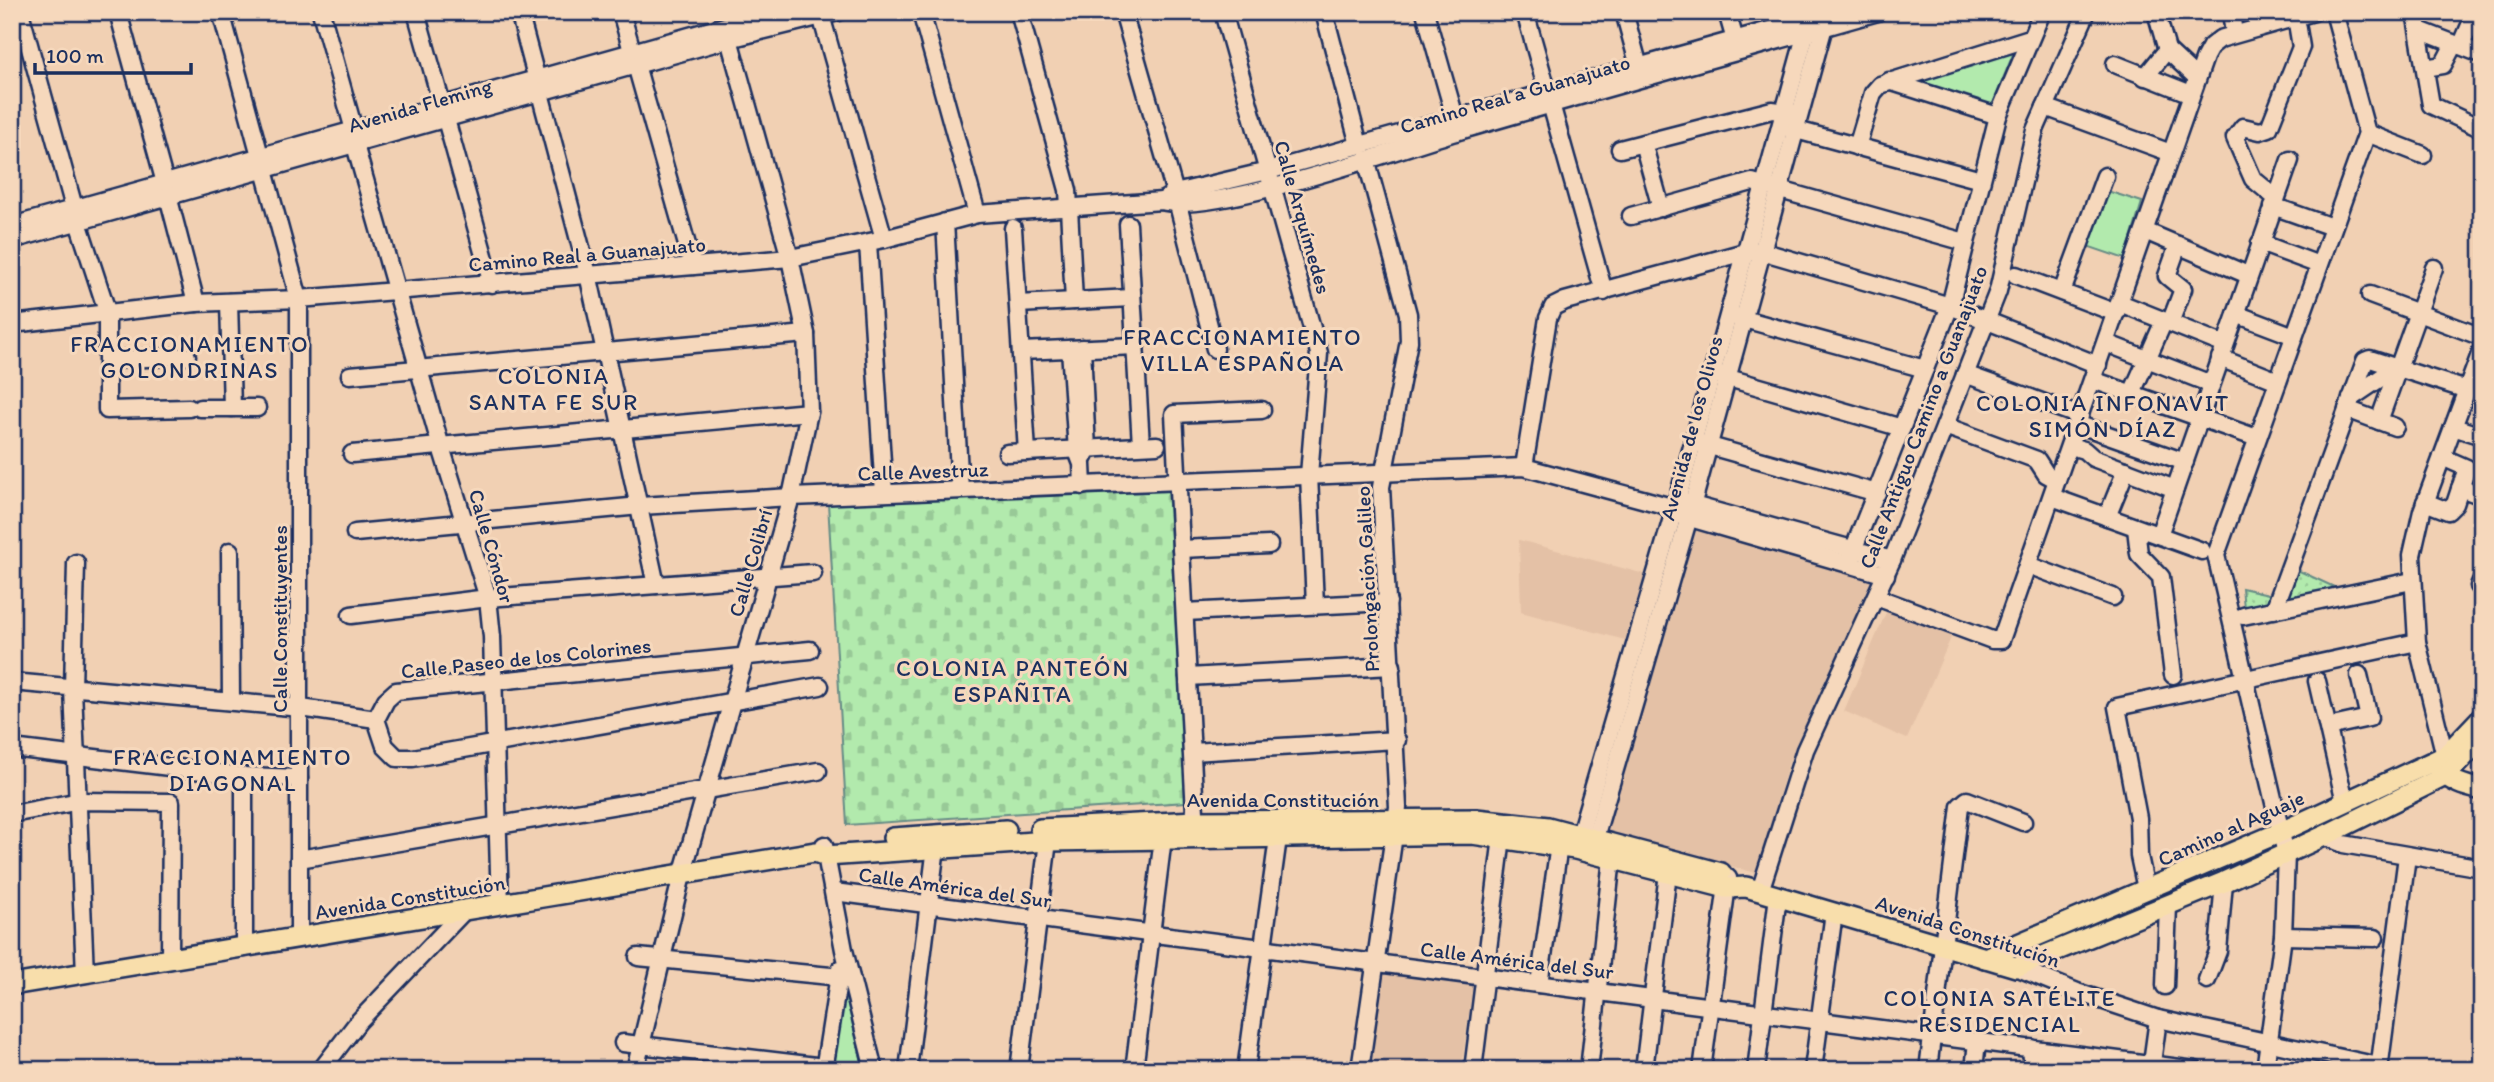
<svg xmlns="http://www.w3.org/2000/svg" width="2494" height="1082" viewBox="0 0 2494 1082" font-family="Itim,sans-serif">
	<defs>
		<pattern id="cemetery-stones" width="16" height="16" patternUnits="userSpaceOnUse" patternTransform="scale(1.75)"><rect width="16" height="16" fill="#b2eaad"/><path d="M2 7V4a2 2 0 0 1 4 0v3zM10 15v-3a2 2 0 0 1 4 0v3z" fill="#98c997"/></pattern>
		<pattern id="garden-dots" width="8" height="8" patternUnits="userSpaceOnUse" patternTransform="scale(1.75)"><rect width="8" height="8" fill="#b2eaad"/><path d="M2 2h.1M6 6h.1" fill="none" stroke="#98c997" stroke-width="1.8" stroke-linecap="round"/></pattern>
	</defs>
	<rect width="100%" height="100%" fill="#f1d0b3"/>
	<filter id="ink" filterUnits="userSpaceOnUse"><feTurbulence type="fractalNoise" baseFrequency=".0143" numOctaves="2"/><feDisplacementMap in="SourceGraphic" scale="14" xChannelSelector="R" yChannelSelector="G"/><feConvolveMatrix kernelMatrix="1 2 1 2 8 2 1 2 1" color-interpolation-filters="sRGB"/></filter>
	<g filter="url(#ink)">
		<g fill="#e4c1a6">
			<path d="M1693,526L1873,576L1789,762L1756,873L1604,832Z"/>
			<path d="M1519,540L1648,575L1625,640L1521,612Z"/>
			<path d="M1887,610L1953,633L1907,739L1844,711Z"/>
			<path d="M1381,969L1473,984L1461,1070H1368Z"/>
		</g>
		<g fill="#b2eaad" stroke="#668c86" stroke-width="2">
			<path d="M2015,49L1992,106L1908,81Z"/>
			<path d="M2104,190L2142,202L2125,259L2084,245Z"/>
			<path d="M843,985L864,1070H833Z"/>
		</g>
		<path fill="url(#cemetery-stones)" stroke="#668c86" stroke-width="2" d="M1168,487L1186,802L847,825L828,503Z"/>
		<g fill="url(#garden-dots)" stroke="#668c86" stroke-width="2">
			<path d="M2293,568L2345,592L2281,600Z"/>
			<path d="M2242,588L2273,595L2268,604L2244,608Z"/>
		</g>
		<g fill="none" stroke-linecap="round" stroke-linejoin="round">
			<g stroke="#1b2f5e" stroke-width="21">
				<g id="minor">
					<path d="M20,12L78,222L107,311V410L189,408"/>
					<path d="M118,12L165,183"/>
					<path d="M221,12L299,299V938"/>
					<path d="M321,12L354,130"/>
					<path d="M416,12L492,284"/>
					<path d="M519,12L537,80"/>
					<path d="M621,12L693,266"/>
					<path d="M820,12L884,239"/>
					<path d="M921,12L977,214"/>
					<path d="M1019,12L1068,190L1074,301"/>
					<path d="M1123,12L1175,193L1215,349"/>
					<path d="M1223,12L1319,353L1309,475L1315,604"/>
					<path d="M1324,12L1359,145"/>
					<path d="M1425,12L1458,128"/>
					<path d="M1525,12L1604,292"/>
					<path d="M1624,12L1641,74"/>
					<path d="M1727,12L1737,47"/>
					<path d="M2156,12L2167,50L2197,78"/>
					<path d="M2231,12L2234,34"/>
					<path d="M2415,12L2431,105L2482,129"/>
					<path d="M2419,30L2481,54"/>
					<path d="M2461,46L2475,14"/>
					<path d="M2115,64L2191,94"/>
					<path d="M2425,68L2443,65L2454,44"/>
					<path d="M2145,77L2167,50"/>
					<path d="M1889,81L1998,116"/>
					<path d="M540,93L588,274L656,585"/>
					<path d="M2045,107L2171,153"/>
					<path d="M1789,128L1981,180"/>
					<path d="M2367,133L2423,155"/>
					<path d="M1643,143L1661,208"/>
					<path d="M355,145L441,447L488,598L492,637L500,905"/>
					<path d="M1857,147L1873,93L1880,85L2030,38"/>
					<path d="M1620,149L1772,110L1794,113"/>
					<path d="M168,196L196,303"/>
					<path d="M2276,198L2253,179L2235,138L2243,127L2260,131L2269,128L2301,47L2296,17"/>
					<path d="M1162,201L1175,193L1268,171L1819,16"/>
					<path d="M2273,206L2332,227"/>
					<path d="M1631,216L1752,182L1965,242"/>
					<path d="M945,222L960,490"/>
					<path d="M1128,224L1141,445"/>
					<path d="M12,226L775,12"/>
					<path d="M1013,228L1027,452"/>
					<path d="M2145,231L2248,275"/>
					<path d="M12,240L729,39L838,12"/>
					<path d="M868,243L884,493"/>
					<path d="M2260,243L2319,265"/>
					<path d="M2016,275L2116,313"/>
					<path d="M2062,292L2105,176"/>
					<path d="M2370,295L2482,337"/>
					<path d="M229,302L232,408"/>
					<path d="M2120,303L2225,345"/>
					<path d="M1018,304L1131,298"/>
					<path d="M2236,314L2294,336"/>
					<path d="M1733,316L1925,369"/>
					<path d="M2170,323L2183,289L2167,276L2178,245"/>
					<path d="M12,324L196,303L299,299L790,258L884,239L977,214L1162,201C1214,215 1398,149 1459,131C1598,90 1738,52 1878,12"/>
					<path d="M2106,343L2211,384"/>
					<path d="M1082,348L1087,450L1084,457"/>
					<path d="M1070,349L1077,451L1082,464L1083,486"/>
					<path d="M1021,351L1136,346"/>
					<path d="M2220,358L2278,381"/>
					<path d="M108,360L187,356"/>
					<path d="M1965,374L2080,416"/>
					<path d="M350,375L806,334"/>
					<path d="M1718,375L1902,428"/>
					<path d="M2093,380L2257,438"/>
					<path d="M2132,393L2164,321"/>
					<path d="M2351,398L2397,367"/>
					<path d="M200,408H257"/>
					<path d="M2347,409L2395,427"/>
					<path d="M2379,421L2434,268"/>
					<path d="M2077,424L2185,462"/>
					<path d="M1945,426L2037,460L2046,474L2057,480"/>
					<path d="M2453,427L2482,436"/>
					<path d="M1699,443L1877,493"/>
					<path d="M2070,446L2084,450L2093,458L2175,489"/>
					<path d="M1007,453L1157,445"/>
					<path d="M352,454L809,412"/>
					<path d="M1524,467L1548,318L1553,307L1565,301L1745,252L1761,251L1950,306L2098,365"/>
					<path d="M2460,488L2482,496"/>
					<path d="M2052,497L2202,551"/>
					<path d="M1682,502L1892,560"/>
					<path d="M2425,502L2448,511L2455,504L2467,468L2442,457"/>
					<path d="M2107,517L2126,470"/>
					<path d="M2136,528L2139,554L2161,577L2173,675"/>
					<path d="M355,533L640,506L791,497L1524,467L1664,505L1673,513L1886,575"/>
					<path d="M2159,535L2290,160"/>
					<path d="M1181,549L1269,545"/>
					<path d="M230,551L231,701"/>
					<path d="M76,563L73,689L85,974"/>
					<path d="M1848,563L1950,306L1998,116L2042,12"/>
					<path d="M2028,565L2113,597"/>
					<path d="M2479,586L2482,579"/>
					<path d="M1876,597L1992,640H2001L2205,57L2211,46L2220,39L2314,12"/>
					<path d="M2274,610L2365,361L2370,359L2467,390"/>
					<path d="M1185,612L1388,602"/>
					<path d="M351,615L488,598L813,573"/>
					<path d="M2243,616L2412,581"/>
					<path d="M810,650L396,691L386,700L376,719L385,746L397,758H413L820,686"/>
					<path d="M1188,677L1392,666"/>
					<path d="M2317,681L2345,802"/>
					<path d="M12,682L301,708L376,719"/>
					<path d="M2328,727L2369,718L2359,675"/>
					<path d="M12,748L244,776L299,778"/>
					<path d="M1192,752L1397,740"/>
					<path d="M2445,756L2417,642L2412,555L2422,511L2482,349"/>
					<path d="M12,814L80,801L171,802L170,960"/>
					<path d="M1196,832L1174,414L1262,410"/>
					<path d="M2324,836L2343,844L2482,868"/>
					<path d="M1577,844L1677,501L1810,18"/>
					<path d="M824,845L844,950L874,1070"/>
					<path d="M1592,848L1689,517L1828,12"/>
					<path d="M299,859L818,771"/>
					<path d="M2146,889L2139,856L2138,818L2117,707L2417,642"/>
					<path d="M1760,891L1805,750L1892,560L1998,291L2035,130L2087,12"/>
					<path d="M834,892L2195,1070"/>
					<path d="M2283,936L2375,938"/>
					<path d="M244,948V776"/>
					<path d="M638,957L851,978"/>
					<path d="M2016,967L2077,992L2158,1019L2379,1066"/>
					<path d="M2207,980L2218,951L2224,882"/>
					<path d="M1539,984L1559,845"/>
					<path d="M2165,986L2168,905"/>
					<path d="M623,1043L824,1067"/>
					<path d="M2031,1048L2033,1070"/>
					<path d="M321,1070L358,1022L464,911"/>
					<path d="M635,1070L682,875L791,497L809,412L806,334L790,258L729,39"/>
					<path d="M824,1070L840,969"/>
					<path d="M908,1070L936,847"/>
					<path d="M1019,1070L1048,841"/>
					<path d="M1134,1070L1163,838"/>
					<path d="M1246,1070L1278,838"/>
					<path d="M1360,1070L1398,807L1381,487L1409,341L1408,314L1366,159"/>
					<path d="M1473,1070L1502,837"/>
					<path d="M1589,1070L1612,858"/>
					<path d="M1644,1070L1668,873"/>
					<path d="M1702,1070L1728,878"/>
					<path d="M1756,1070L1778,896"/>
					<path d="M1813,1070L1834,912"/>
					<path d="M1928,1070L1960,806L1967,800L2023,822"/>
					<path d="M1974,1070L1977,1041"/>
					<path d="M2151,1070L2158,1019"/>
					<path d="M2265,1070L2283,936L2286,854L2216,555L2367,133L2334,12"/>
					<path d="M2379,1070L2407,856"/>
				</g>
			</g>
			<g stroke="#1b2f5e" stroke-width="24">
				<g id="major">
					<path d="M2439,768C2449,782 2465,786 2482,790"/>
					<path d="M1040,829L1195,821L1476,819L1548,827L1721,873"/>
					<path d="M893,838L1006,830"/>
					<path d="M1985,958L2281,832L2434,761L2445,756L2482,717"/>
					<path d="M12,985L815,852L826,856L1048,841L1472,834L1575,849L1726,888L1746,887L2016,967L2224,882L2324,836L2445,776L2482,738"/>
				</g>
			</g>
			<use href="#minor" stroke="#f6d8bc" stroke-width="16"/>
			<use href="#major" stroke="#f8deab" stroke-width="19"/>
		</g>
	</g>
	<g text-anchor="middle" dominant-baseline="central" stroke-width="6" stroke-linejoin="round" paint-order="stroke">
		<g font-size="21" fill="#1b2f5e" stroke="#f6d8bc">
			<text transform="translate(1515 94) rotate(-16)">Camino Real a Guanajuato</text>
			<text transform="translate(420 105) rotate(-16)">Avenida Fleming</text>
			<text transform="translate(1303 217) rotate(74)">Calle Arquímedes</text>
			<text transform="translate(587 254) rotate(-5)">Camino Real a Guanajuato</text>
			<text transform="translate(1923 417) rotate(-69)">Calle Antiguo Camino a Guanajuato</text>
			<text transform="translate(1691 428) rotate(-75)">Avenida de los Olivos</text>
			<text transform="translate(923 471) rotate(-2)">Calle Avestruz</text>
			<text transform="translate(492 546) rotate(74)">Calle Cóndor</text>
			<text transform="translate(750 563) rotate(-74)">Calle Colibrí</text>
			<text transform="translate(1367 579) rotate(-93)">Prolongación Galileo</text>
			<text transform="translate(279 619) rotate(-90)">Calle Constituyentes</text>
			<text transform="translate(526 658) rotate(-6)">Calle Paseo de los Colorines</text>
			<text x="1283" y="799">Avenida Constitución</text>
			<text transform="translate(2231 828) rotate(-24)">Camino al Aguaje</text>
			<text transform="translate(955 887) rotate(8)">Calle América del Sur</text>
			<text transform="translate(410 897) rotate(-9)">Avenida Constitución</text>
			<text transform="translate(1968 931) rotate(18)">Avenida Constitución</text>
			<text transform="translate(1517 960) rotate(7)">Calle América del Sur</text>
		</g>
		<g font-size="23" letter-spacing="2" fill="#1b2f5e" stroke="#f6d8bc">
			<text x="1243" y="337">FRACCIONAMIENTO<tspan x="1243" dy="26">VILLA ESPAÑOLA</tspan></text>
			<text x="190" y="344">FRACCIONAMIENTO<tspan x="190" dy="26">GOLONDRINAS</tspan></text>
			<text x="554" y="376">COLONIA<tspan x="554" dy="26">SANTA FE SUR</tspan></text>
			<text x="2103" y="403">COLONIA INFONAVIT<tspan x="2103" dy="26">SIMÓN DÍAZ</tspan></text>
			<text x="1013" y="668">COLONIA PANTEÓN<tspan x="1013" dy="26">ESPAÑITA</tspan></text>
			<text x="233" y="757">FRACCIONAMIENTO<tspan x="233" dy="26">DIAGONAL</tspan></text>
			<text x="2000" y="998">COLONIA SATÉLITE<tspan x="2000" dy="26">RESIDENCIAL</tspan></text>
		</g>
	</g>
	<rect width="2494" height="1082" fill="none" stroke="#f6d8bc" stroke-width="42"/>
	<rect x="21" y="21" width="2452" height="1040" fill="none" stroke="#1b2f5e" stroke-width="2.5" filter="url(#ink)"/>
	<path d="M35 63v10h156v-10" fill="none" stroke="#1b2f5e" stroke-width="3.5"/>
	<text x="46" y="63" font-size="21" fill="#1b2f5e" stroke="#f6d8bc" stroke-width="5" paint-order="stroke">100 m</text>
</svg>
